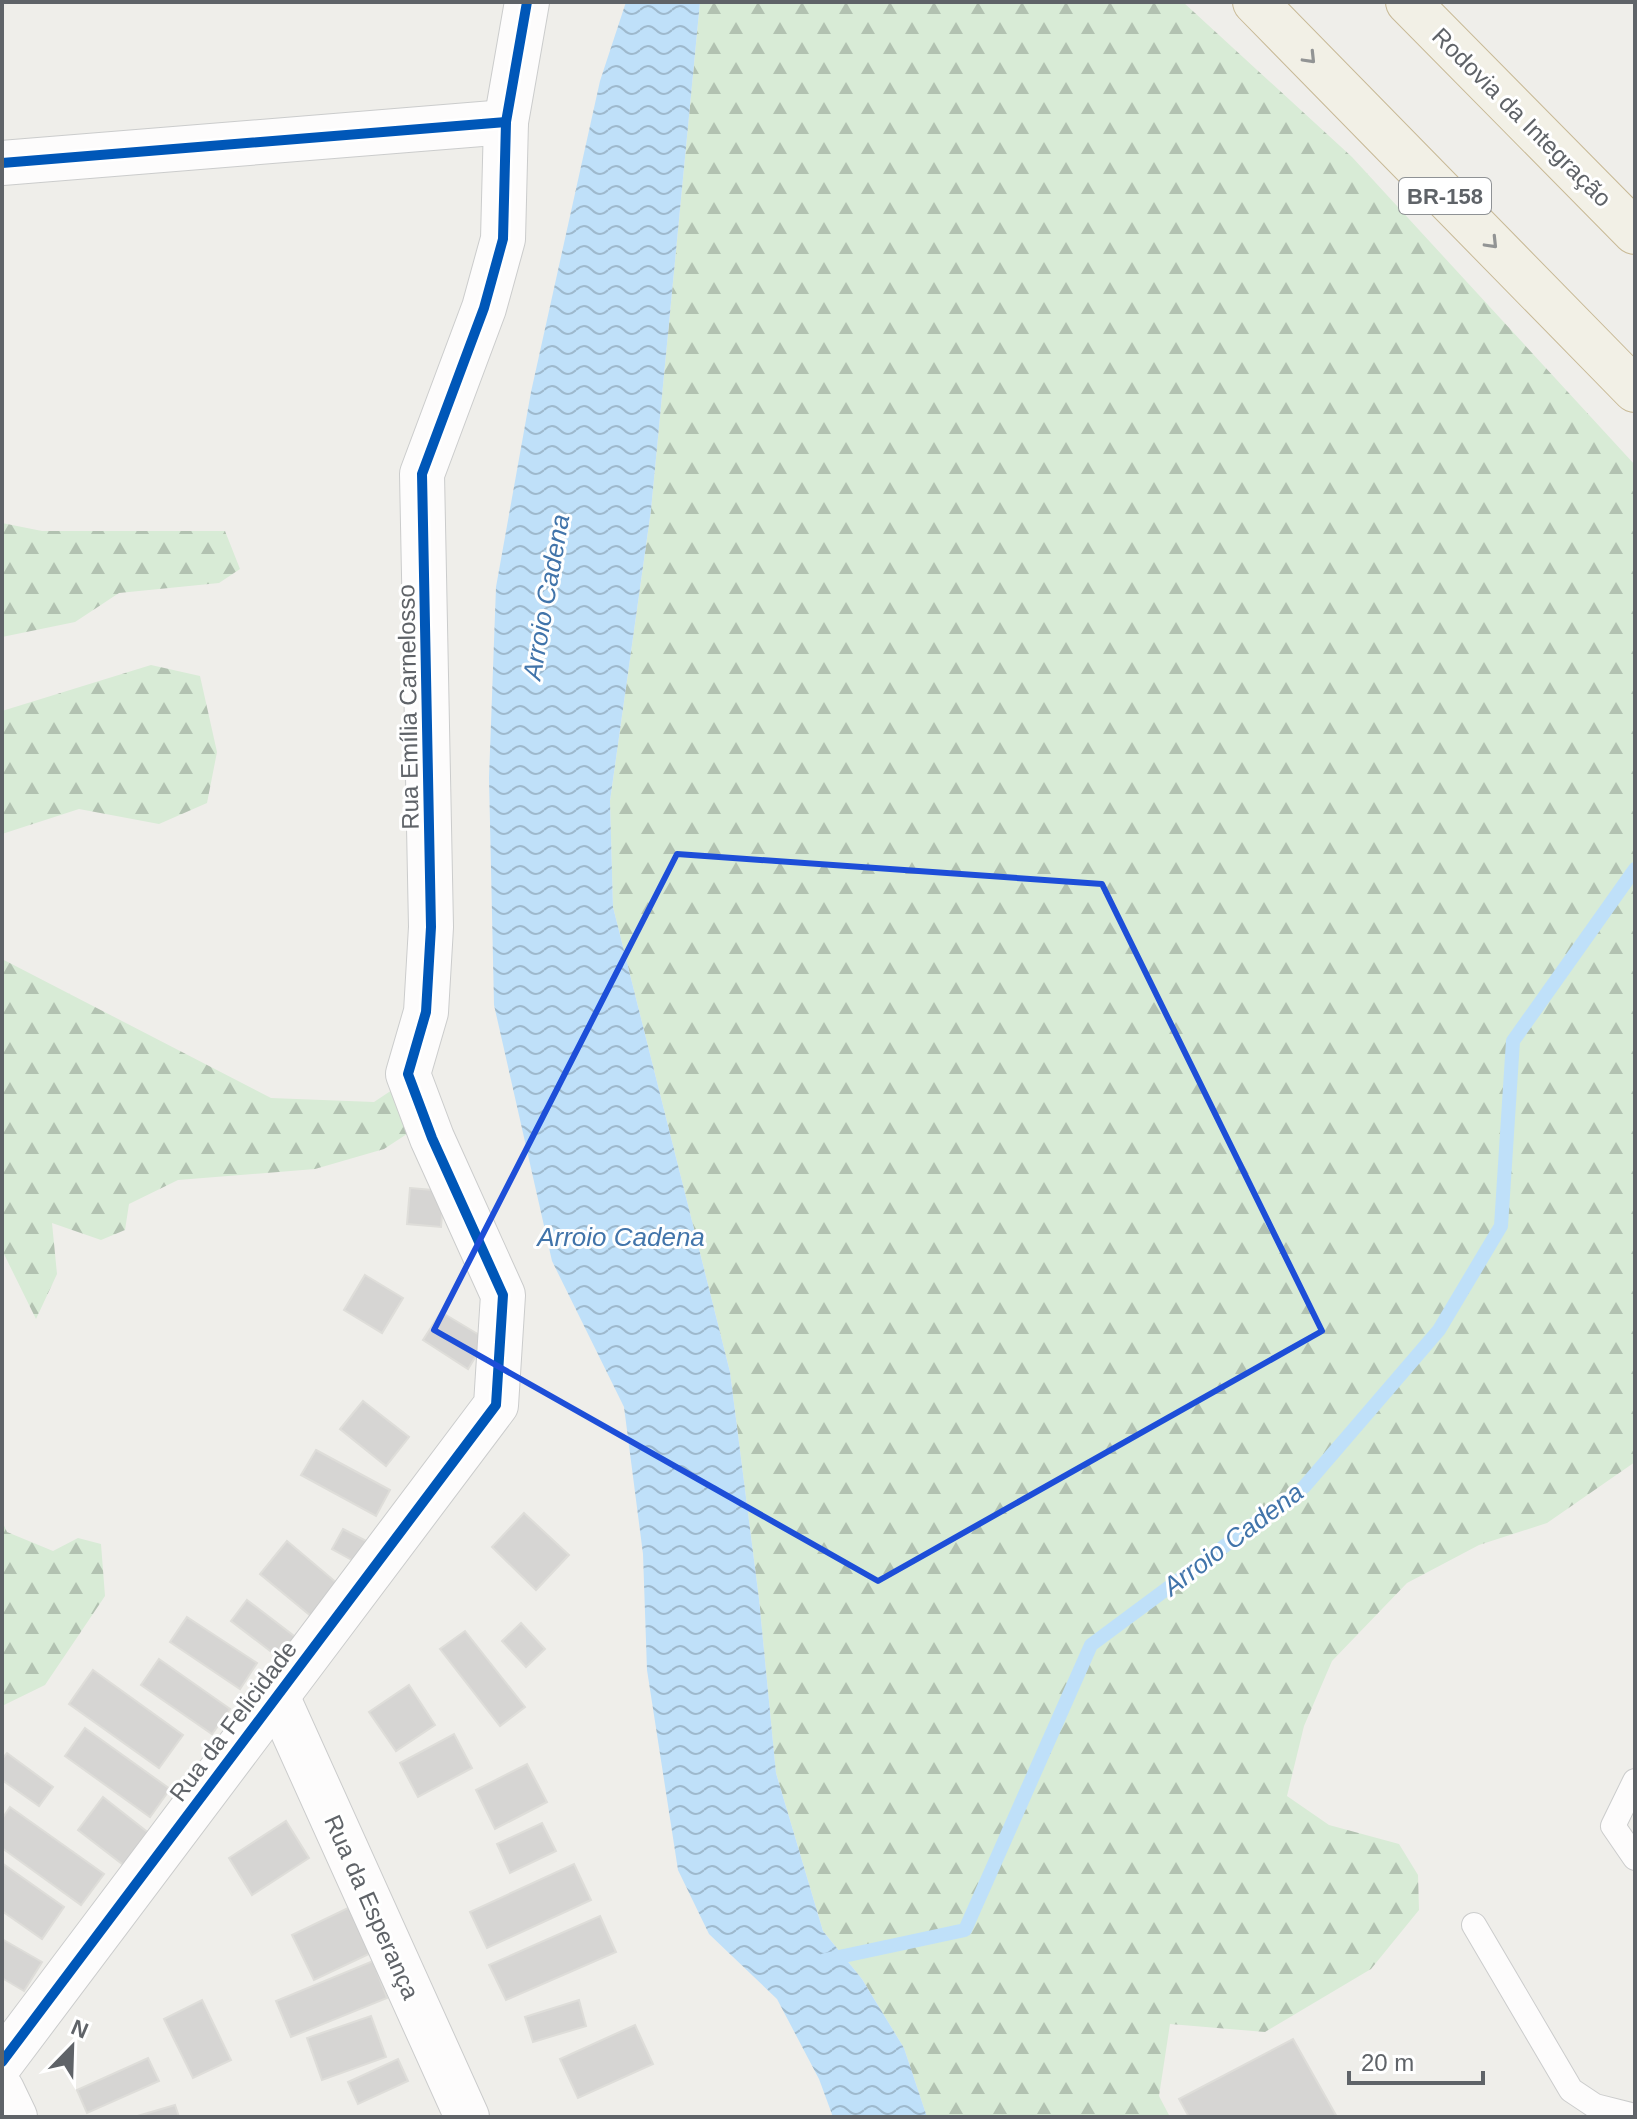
<svg xmlns="http://www.w3.org/2000/svg" width="1637" height="2119" viewBox="0 0 1637 2119" font-family="Helvetica,sans-serif">
	<defs>
		<pattern id="forest-firs" width="22" height="20" patternUnits="userSpaceOnUse" patternTransform="scale(2)"><rect width="22" height="20" fill="#d8ebd6"/><path d="M5 1l3.5 6h-7zM16 11l3.5 6h-7z" fill="#b2c2b1"/></pattern>
		<pattern id="water-waves" width="16" height="10" patternUnits="userSpaceOnUse" patternTransform="scale(2)"><rect width="16" height="10" fill="#bfe0f9"/><path d="M0 5q4-4 8 0t8 0" fill="none" stroke="#9eb9cd"/></pattern>
	</defs>
	<rect width="100%" height="100%" fill="#efeeea"/>
	<g fill="url(#forest-firs)">
		<path d="M700,2H1183L1352,157L1635,465V1462L1547,1523L1479,1545L1407,1583L1332,1661L1304,1726L1287,1796L1329,1825L1399,1844L1418,1875L1419,1910L1371,1969L1265,2032L1170,2024L1159,2096L1170,2117H927L904,2048L862,1979L823,1931L776,1773L759,1599L730,1372L613,907L610,801L651,510Z"/>
		<path d="M2,523L42,531H225L240,569L219,583L119,593L75,622L2,637Z"/>
		<path d="M151,665L200,676L217,752L207,803L159,824L79,809L2,834V711Z"/>
		<path d="M2,959L271,1098L374,1102L395,1088L410,1132L384,1149L315,1169L178,1180L129,1204L125,1230L101,1240L52,1223L57,1274L36,1319L2,1250Z"/>
		<path d="M2,1521L7,1532L53,1551L78,1538L101,1544L105,1596L45,1685L2,1706Z"/>
	</g>
	<path fill="url(#water-waves)" d="M626,2H700L651,510L610,801L613,907L730,1372L759,1599L776,1773L823,1931L862,1979L904,2048L927,2117H833L819,2079L777,1999L709,1934L678,1870L647,1670L643,1554L624,1407L552,1261L494,1005L489,778L496,587L531,392L578,180L600,81Z"/>
	<g fill="none" stroke-linecap="round" stroke-linejoin="round">
		<path stroke="#bfe0f9" stroke-width="14" d="M825,1960L965,1930L1091,1645L1304,1487L1439,1330L1501,1226L1513,1041L1635,869"/>
	</g>
	<g fill="#d6d5d3" stroke="#deddd9" stroke-width="2">
		<path d="M410,1188L444,1191L441,1227L407,1224Z"/>
		<path d="M365,1275L403,1298L382,1333L344,1310Z"/>
		<path d="M441,1312L486,1339L468,1369L423,1340Z"/>
		<path d="M363,1401L409,1437L386,1466L340,1429Z"/>
		<path d="M316,1450L390,1490L376,1516L301,1475Z"/>
		<path d="M524,1513L569,1555L536,1590L492,1547Z"/>
		<path d="M343,1529L370,1543L359,1564L332,1549Z"/>
		<path d="M287,1541L344,1589L317,1621L260,1574Z"/>
		<path d="M247,1600L298,1639L282,1660L231,1621Z"/>
		<path d="M187,1617L257,1663L240,1689L170,1642Z"/>
		<path d="M521,1623L545,1649L526,1667L502,1641Z"/>
		<path d="M465,1631L525,1707L500,1726L440,1649Z"/>
		<path d="M159,1659L230,1709L212,1734L141,1685Z"/>
		<path d="M93,1670L183,1735L159,1768L69,1704Z"/>
		<path d="M409,1685L435,1725L396,1751L369,1712Z"/>
		<path d="M85,1728L170,1789L150,1817L65,1756Z"/>
		<path d="M454,1734L472,1768L418,1797L400,1763Z"/>
		<path d="M7,1753L53,1787L39,1806L2,1780V1759Z"/>
		<path d="M527,1764L547,1802L495,1829L476,1790Z"/>
		<path d="M103,1797L155,1838L130,1870L78,1830Z"/>
		<path d="M10,1807L104,1874L81,1905L2,1848V1819Z"/>
		<path d="M286,1821L309,1858L252,1895L229,1858Z"/>
		<path d="M542,1823L556,1851L510,1873L497,1844Z"/>
		<path d="M2,1863L64,1907L42,1939L2,1911Z"/>
		<path d="M574,1864L591,1900L487,1948L470,1912Z"/>
		<path d="M350,1907L373,1952L314,1980L292,1935Z"/>
		<path d="M600,1916L616,1952L506,2000L489,1965Z"/>
		<path d="M2,1939L42,1962L24,1991L2,1978Z"/>
		<path d="M373,1961L387,1998L291,2037L276,2001Z"/>
		<path d="M202,2000L231,2060L193,2078L164,2019Z"/>
		<path d="M579,2000L586,2026L533,2042L525,2017Z"/>
		<path d="M371,2016L386,2057L322,2080L307,2038Z"/>
		<path d="M635,2025L653,2064L578,2098L560,2059Z"/>
		<path d="M1293,2039L1337,2117H1189L1179,2099Z"/>
		<path d="M148,2058L159,2081L87,2113L77,2090Z"/>
		<path d="M398,2059L408,2081L358,2104L348,2082Z"/>
		<path d="M175,2105L179,2117H134Z"/>
	</g>
	<g fill="none" stroke-linecap="round" stroke-linejoin="round">
		<g stroke="#cbcccc" stroke-width="26">
			<g id="service">
				<path d="M1635,1781L1613,1826L1635,1858"/>
				<path d="M1474,1925L1571,2090L1595,2106L1635,2116"/>
			</g>
		</g>
		<g stroke="#cbcccc" stroke-width="46">
			<g id="minor">
				<path d="M2,163L506,122"/>
				<path d="M277,1696L467,2117"/>
				<path d="M2,2062L496,1405L503,1295L432,1138L408,1074L426,1012L431,927L422,474L484,308L503,239L506,122L527,2"/>
				<path d="M2,2090L15,2117"/>
			</g>
		</g>
		<g stroke="#c8b996" stroke-width="46">
			<g id="trunk">
				<path d="M1255,2L1635,390"/>
				<path d="M1408,2L1635,232"/>
			</g>
		</g>
		<use href="#service" stroke="#fdfcfc" stroke-width="24"/>
		<use href="#minor" stroke="#fdfcfc" stroke-width="44"/>
		<use href="#trunk" stroke="#f2f0e6" stroke-width="44"/>
		<g stroke="#fff" stroke-width="15">
			<g id="cycleway">
				<path d="M2,163L506,122"/>
				<path d="M2,2062L496,1405L503,1295L432,1138L408,1074L426,1012L431,927L422,474L484,308L503,239L506,122L527,2"/>
			</g>
		</g>
		<use href="#cycleway" stroke="#0057b8" stroke-width="10"/>
	</g>
	<defs><path id="oneway-chevron" d="M-2-3.5L2.5 0L-2 3.5" fill="none" stroke-width="1.6" stroke-linecap="round" stroke-linejoin="round" transform="scale(2)"/></defs>
	<g stroke="#929494">
		<use href="#oneway-chevron" transform="translate(1310 58) rotate(46)"/>
		<use href="#oneway-chevron" transform="translate(1492 243) rotate(46)"/>
	</g>
	<path fill="none" stroke="#1d4ed8" stroke-width="6" stroke-linejoin="round" d="M677,854L1102,884L1322,1331L878,1581L434,1330Z"/>
	<g text-anchor="middle" dominant-baseline="central" stroke-width="6" stroke-linejoin="round" paint-order="stroke">
		<rect fill="#fff" stroke="#8f9295" stroke-width="2" x="1399" y="178" width="92" height="36" rx="6"/>
		<g font-size="22" font-weight="bold" fill="#5f6368">
			<text x="1445" y="196">BR-158</text>
		</g>
		<g font-size="24" fill="#5f6368" stroke="#fff">
			<text transform="translate(1522 117) rotate(45)">Rodovia da Integração</text>
			<text transform="translate(408 707) rotate(-91)">Rua Emília Carnelosso</text>
			<text transform="translate(233 1721) rotate(-53)">Rua da Felicidade</text>
			<text transform="translate(372 1907) rotate(66)">Rua da Esperança</text>
		</g>
		<g font-size="26" font-style="italic" fill="#4174aa" stroke="#fff">
			<text transform="translate(546 597) rotate(-80)">Arroio Cadena</text>
			<text x="621" y="1237">Arroio Cadena</text>
			<text transform="translate(1233 1539) rotate(-37)">Arroio Cadena</text>
		</g>
	</g>
	<rect width="1637" height="2119" fill="none" stroke="#5f6368" stroke-width="8"/>
	<g transform="translate(72 2047) rotate(23)" stroke="#ffffff" stroke-width="6" paint-order="stroke">
	<path d="M0-6L14 30L0 20L-14 30Z" fill="#5f6368"/>
	<text y="-12" font-size="22" font-weight="bold" text-anchor="middle" fill="#5f6368">N</text>
	</g>
	<path d="M1349 2071v12h134v-12" fill="none" stroke="#5f6368" stroke-width="4"/>
	<text x="1361" y="2071" font-size="24" fill="#5f6368" stroke="#ffffff" stroke-width="6" paint-order="stroke">20 m</text>
</svg>
